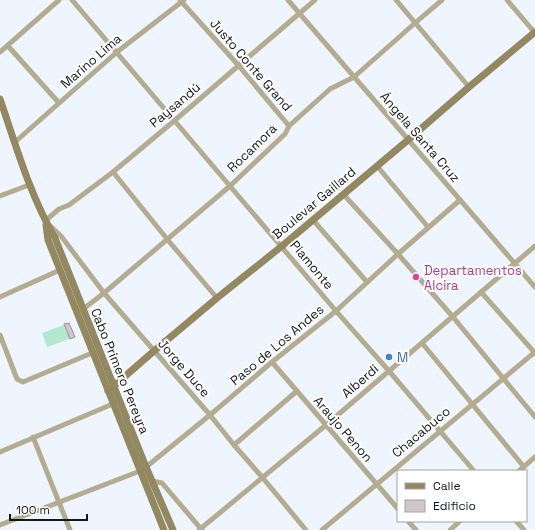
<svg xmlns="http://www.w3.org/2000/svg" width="535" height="530" viewBox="0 0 535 530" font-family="'Space Grotesk',sans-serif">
	<rect width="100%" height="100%" fill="#eef5fe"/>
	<path fill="#b1e8ce" d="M69,323L75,337L47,347L42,333Z"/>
	<path fill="#cfc5cc" stroke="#9a9197" d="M69,323L75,337L70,339L64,324Z"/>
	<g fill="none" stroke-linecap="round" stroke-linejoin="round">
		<g stroke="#b4ac91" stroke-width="5">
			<path d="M72,0L336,311L389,371L474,471"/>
			<path d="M180,0L239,66L289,126"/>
			<path d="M288,0L535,287"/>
			<path d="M396,0L469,87"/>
			<path d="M507,0L535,33"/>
			<path d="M8,46L59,103"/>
			<path d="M0,52L59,0"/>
			<path d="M15,142L117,52L184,0"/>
			<path d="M377,166L428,227"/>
			<path d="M113,172L167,239L217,298"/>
			<path d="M344,195L398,254L453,317L535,417"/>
			<path d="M0,196L29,185"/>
			<path d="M313,220L367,282"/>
			<path d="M481,292L535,353"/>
			<path d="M0,297L60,270"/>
			<path d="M82,310L104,293L230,186L285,134L289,126L330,89L354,77L415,23L442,0"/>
			<path d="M0,335L17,379L23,382L92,353"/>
			<path d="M422,343L524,467"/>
			<path d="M272,362L398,509"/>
			<path d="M33,437L70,530"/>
			<path d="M234,445L297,391"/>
			<path d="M0,452L115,403"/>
			<path d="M519,471L535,457"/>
			<path d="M152,481L162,483L202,530"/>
			<path d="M408,521L416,530"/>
			<path d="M516,521L524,530"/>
			<path d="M0,525L140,471L146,467L210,415L272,362L336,311L398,254L460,200"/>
			<path d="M199,530L326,425L535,246"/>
			<path d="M306,530L262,477L234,445L210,415L104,293L61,236L45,221L59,209L69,205L113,172L174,121L315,0"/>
			<path d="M322,530L535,352"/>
			<path d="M450,530L460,521"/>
		</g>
		<g stroke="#948861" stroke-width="7">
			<path d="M0,99C16,146 30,195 55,238L146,467L173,530"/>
			<path d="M46,225L48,240L164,530"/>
			<path d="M108,391L154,351L217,298L282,246L408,140L469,87L535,32"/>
		</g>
	</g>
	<circle fill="#d1479c" stroke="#fff" stroke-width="1.5" cx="416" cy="277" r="4"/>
	<circle fill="#3f7fe0" stroke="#fff" stroke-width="1.5" cx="389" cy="357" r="4"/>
	<g text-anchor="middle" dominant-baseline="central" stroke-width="4" stroke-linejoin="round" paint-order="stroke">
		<g font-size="13" fill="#131619" stroke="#fff">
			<text transform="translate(91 61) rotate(-41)">Marino Lima</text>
			<text transform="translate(251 65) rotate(49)">Justo Conte Grand</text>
			<text transform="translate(175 105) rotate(-40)">Paysandú</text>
			<text transform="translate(420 137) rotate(49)">Ángela Santa Cruz</text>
			<text transform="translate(252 148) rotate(-44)">Rocamora</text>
			<text transform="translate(314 203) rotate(-40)">Boulevar Gaillard</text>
			<text transform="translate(312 265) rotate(50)">Piamonte</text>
			<text transform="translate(277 345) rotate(-40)">Paso de Los Andes</text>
			<text transform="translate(184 368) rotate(49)">Jorge Duce</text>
			<text transform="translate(120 371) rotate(68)">Cabo Primero Pereyra</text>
			<text transform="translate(360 381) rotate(-41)">Alberdi</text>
			<text transform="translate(343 429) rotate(49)">Araujo Penon</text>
			<text transform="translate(421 432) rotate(-40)">Chacabuco</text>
		</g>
		<g font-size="13" fill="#b23c85" stroke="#fff" text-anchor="start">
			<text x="424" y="270">Departamentos<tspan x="424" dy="15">Alcira</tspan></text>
		</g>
		<g font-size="13" fill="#366cbe" stroke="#fff" text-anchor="start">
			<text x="397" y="357">M</text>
		</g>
	</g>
	<rect x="397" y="470" width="130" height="52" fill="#ffffff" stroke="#a1a2a3"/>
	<rect x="405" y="483" width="20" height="6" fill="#948861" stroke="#a1a2a3"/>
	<text x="433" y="490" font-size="12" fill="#131619">Calle</text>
	<rect x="405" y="500" width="20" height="12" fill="#cfc5cc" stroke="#a1a2a3"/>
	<text x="433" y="510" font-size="12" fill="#131619">Edificio</text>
	<path d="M10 514v6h77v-6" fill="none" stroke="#131619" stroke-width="2"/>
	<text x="16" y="514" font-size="12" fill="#131619" stroke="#ffffff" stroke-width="3" paint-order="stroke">100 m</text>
</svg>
